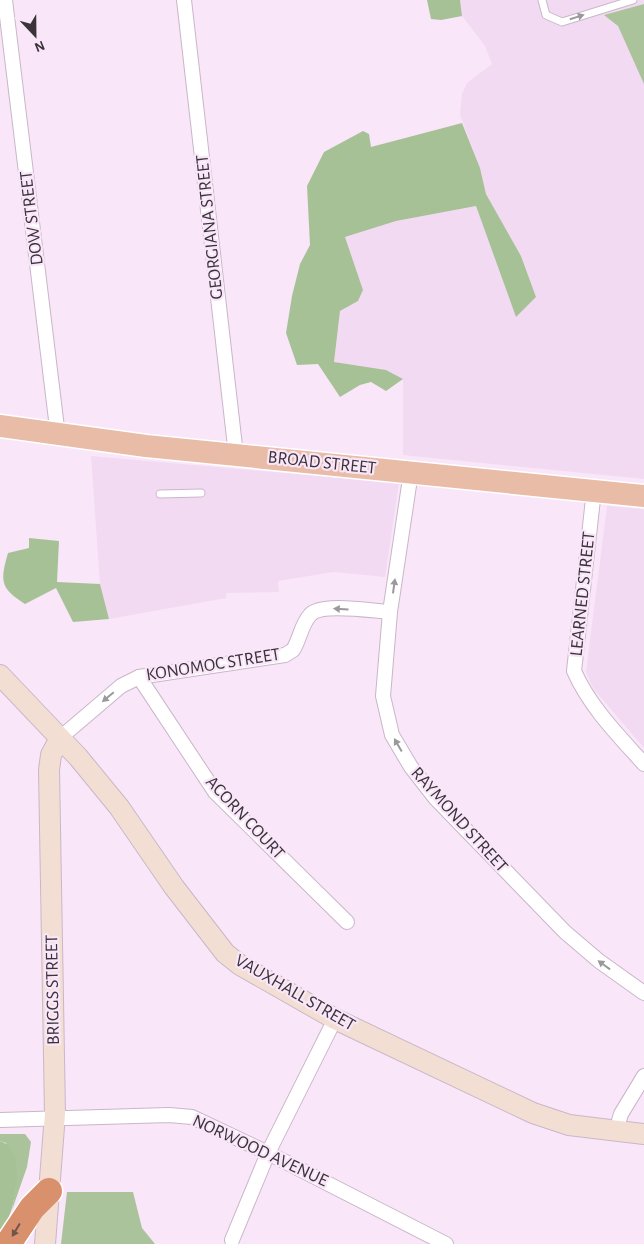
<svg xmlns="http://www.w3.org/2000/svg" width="644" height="1244" viewBox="0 0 644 1244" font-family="'Alegreya Sans',sans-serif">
	<rect width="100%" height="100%" fill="#f9e6f9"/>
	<g fill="#f3daf3">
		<path d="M460,0H644V479L403,455V379L334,362L340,311L358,301L363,290L345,237L396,221L476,206L516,316L536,297L521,256L486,194L480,168L460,115L462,94L467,83L492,64L485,46L462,16Z"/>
		<path d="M91,456L399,483L385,577L333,572L278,581L279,592L226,593V598L109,619L100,584Z"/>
		<path d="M607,506L644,509V748L593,688L586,672Z"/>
	</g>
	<g fill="#abc39b">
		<path d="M644,4V84L618,26L604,15Z"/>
		<path d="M0,1134H25L31,1142L27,1167L12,1210L16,1185L6,1143L0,1141Z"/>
		<path d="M67,1192H133L142,1228L155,1244H61Z"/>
	</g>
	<g fill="#a7c197">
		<path d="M427,0H460L462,16L441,20L431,19Z"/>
		<path d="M462,123L480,168L486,194L521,256L536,297L516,317L476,206L396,221L345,237L363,290L358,301L340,311L334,362L386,370L403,379L386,391L371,382L360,385L340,397L318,364L297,365L286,333L292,296L300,264L310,245L307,186L324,152L363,131L369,134L371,147Z"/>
		<path d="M29,538L59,541L57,582L100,584L109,619L73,622L56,588L25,604C0,588 0,581 8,553L29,548Z"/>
		<path d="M0,1141C24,1148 17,1189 12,1208C10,1217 4,1225 0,1233Z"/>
	</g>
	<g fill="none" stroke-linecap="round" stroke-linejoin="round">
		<g stroke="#c9b7c9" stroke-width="9">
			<g id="lane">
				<path d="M542,0L546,15L562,22L633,0"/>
				<path d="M160,494L201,493"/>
			</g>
		</g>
		<g stroke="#c9b7c9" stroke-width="16">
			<g id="street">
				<path d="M5,0L58,436"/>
				<path d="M184,0L236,455"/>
				<path d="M411,472L390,612L383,696L392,735L411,767L436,799L565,932L599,961L644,993"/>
				<path d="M594,490L574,671C590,707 618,735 644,764"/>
				<path d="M139,677L215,792L347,922"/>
				<path d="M60,738L121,686L139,677L285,655L293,650C300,639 301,625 310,615C321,602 372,611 390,612"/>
				<path d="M0,1120L169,1115L192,1117L268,1153L446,1244"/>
				<path d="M616,1131L621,1114L644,1076"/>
				<path d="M232,1240L268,1153L335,1019"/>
			</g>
		</g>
		<g stroke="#c9b7c9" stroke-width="22">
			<g id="secondary">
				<path d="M0,675L78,757L119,807L174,887L225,953L240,965L335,1019L533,1113L569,1125L644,1134"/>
				<path d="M45,1244L55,1114L49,770L51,755L60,738"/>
			</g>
		</g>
		<g stroke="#fff" stroke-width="25">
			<path id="primary" d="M0,426L146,446L644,496"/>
		</g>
		<g stroke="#fff" stroke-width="29">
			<path id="highway" d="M8,1244L32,1208L49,1191"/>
		</g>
		<use href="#lane" stroke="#fff" stroke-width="7"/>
		<use href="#street" stroke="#fff" stroke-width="14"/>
		<use href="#secondary" stroke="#f3ded3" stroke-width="20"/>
		<use href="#primary" stroke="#e8bca7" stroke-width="22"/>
		<use href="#highway" stroke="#d8906d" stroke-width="26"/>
	</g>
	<defs><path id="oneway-solid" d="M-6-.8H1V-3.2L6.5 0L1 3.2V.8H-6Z" transform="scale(1.25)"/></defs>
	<g fill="#9c999c">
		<use href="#oneway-solid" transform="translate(577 17) rotate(-17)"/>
		<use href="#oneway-solid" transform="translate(394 586) rotate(-82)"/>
		<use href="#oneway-solid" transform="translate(341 609) rotate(-177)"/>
		<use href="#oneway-solid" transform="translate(108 697) rotate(140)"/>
		<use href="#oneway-solid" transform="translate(398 745) rotate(-120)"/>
		<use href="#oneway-solid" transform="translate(604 965) rotate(-144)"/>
	</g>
	<use fill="#71544c" href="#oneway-solid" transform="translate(16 1230) rotate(121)"/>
	<g text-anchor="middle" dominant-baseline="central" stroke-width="4.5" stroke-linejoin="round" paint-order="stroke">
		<g font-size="18" fill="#3a333a" stroke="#f9e6f9">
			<text transform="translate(32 218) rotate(-97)">DOW STREET</text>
			<text transform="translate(210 227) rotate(-96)">GEORGIANA STREET</text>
			<text transform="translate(322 463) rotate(6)">BROAD STREET</text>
			<text transform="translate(583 594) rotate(-84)">LEARNED STREET</text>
			<text transform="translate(213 665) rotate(-9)">KONOMOC STREET</text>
			<text transform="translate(245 818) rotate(47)">ACORN COURT</text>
			<text transform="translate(459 820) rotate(48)">RAYMOND STREET</text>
			<text transform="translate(53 990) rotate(-91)">BRIGGS STREET</text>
			<text transform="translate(295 993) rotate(30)">VAUXHALL STREET</text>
			<text transform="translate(260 1151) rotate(25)">NORWOOD AVENUE</text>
		</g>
	</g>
	<g transform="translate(35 35) rotate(158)" stroke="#f9e6f9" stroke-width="4" paint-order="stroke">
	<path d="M0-4L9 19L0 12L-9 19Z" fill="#3a333a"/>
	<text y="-8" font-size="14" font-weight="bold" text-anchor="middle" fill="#3a333a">N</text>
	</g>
</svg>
